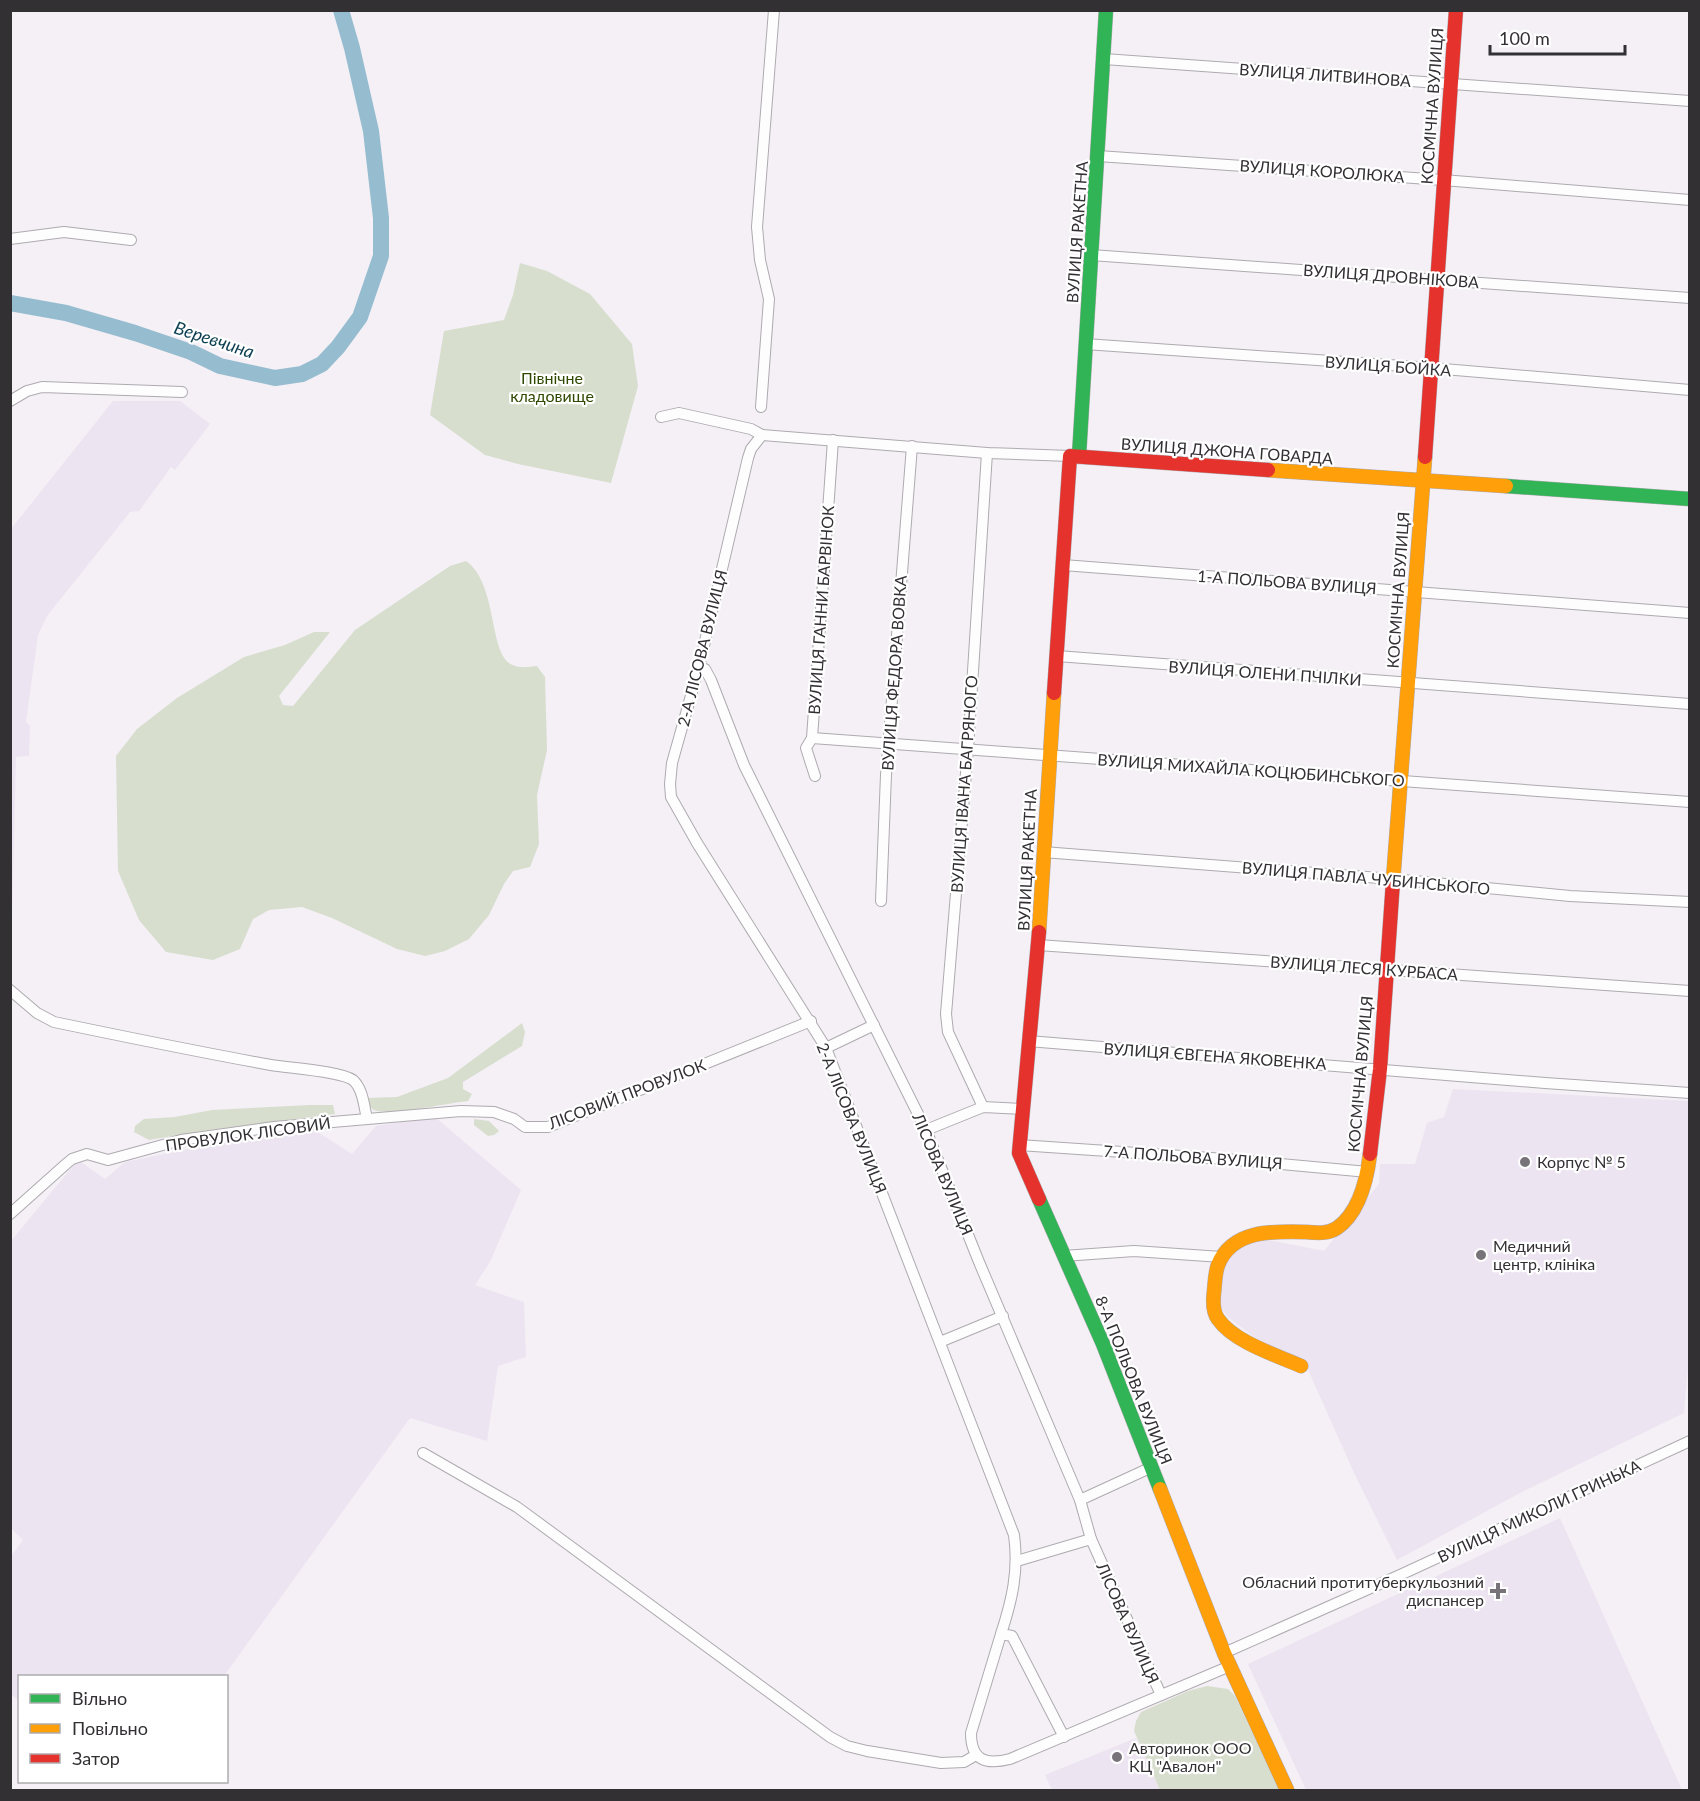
<svg xmlns="http://www.w3.org/2000/svg" width="1700" height="1801" font-family="Lato,sans-serif">
<style>
.built{fill:#ede4f1}
.green{fill:#d7dece}
.lines{fill:none;stroke-linecap:round;stroke-linejoin:round}
.river{stroke:#96bccf;stroke-width:16}
.street-casing{stroke:#aeaaaf;stroke-width:12}
.fast-casing{stroke:#aeaaaf;stroke-width:15}
.slow-casing{stroke:#aeaaaf;stroke-width:15}
.jam-casing{stroke:#aeaaaf;stroke-width:15}
.street{stroke:#fdfdfe;stroke-width:10}
.fast{stroke:#30b455;stroke-width:14}
.slow{stroke:#ff9f0a;stroke-width:14}
.jam{stroke:#e5322d;stroke-width:14}
.poi-dot{fill:#777378;stroke:#fff;stroke-width:2}
.labels{text-anchor:middle;stroke-width:4.5;stroke-linejoin:round;paint-order:stroke}
.street-label{font-size:16px;fill:#333034;stroke:#fff}
.park-label{font-size:16px;fill:#304900;stroke:#fff}
.poi-label{font-size:16px;fill:#333034;stroke:#fff;text-anchor:start}
.water-label{font-size:18px;font-style:italic;fill:#0c3f50;stroke:#fff}
</style>
<rect width="100%" height="100%" fill="#f4f0f6"/>
<!-- built -->
<g class="built">
<polygon points="113,401 180,401 210,424 175,470 171,467 139,511 130,512 47,616 38,635 26,722 30,726 29,756 16,757 12,920 11,928 11,529"/>
<polygon points="1453,1089 1689,1101 1690,1345 1684,1413 1518,1494 1397,1560 1355,1475 1305,1363 1260,1342 1228,1317 1217,1303 1223,1262 1246,1243 1269,1240 1324,1251 1379,1184 1380,1164 1415,1164 1427,1123 1444,1117"/>
<polygon points="435,1117 521,1190 490,1262 475,1285 524,1302 526,1357 498,1366 487,1441 410,1418 224,1676 20,1676 19,1701 11,1694 10,1558 23,1540 11,1528 11,1241 78,1160 105,1179 125,1162 274,1131 313,1129 352,1154 376,1126"/>
<polygon points="1560,1518 1682,1790 1306,1790 1248,1664"/>
<polygon points="1136,1738 1160,1790 1052,1790 1045,1775"/>
</g>
<!-- green -->
<g class="green">
<polygon points="520,263 547,271 590,294 632,344 638,386 611,483 518,464 485,455 430,415 444,331 504,320 513,295"/>
<path d="M466 561C497 583 489 648 509 663 517 669 528 667 537 666L545 677 547 750 537 795 539 844 530 867 513 871 504 884 489 915 469 939 445 951 425 956 397 949 332 918 302 907 269 910 253 919 240 949 213 960 166 952 139 920 118 871 116 756 137 729 177 698 244 657 285 645 314 632H330L279 696 283 705 293 706 355 630 450 566Z"/>
<path d="M522 1023 525 1032 522 1046 463 1082V1089L472 1094 468 1101C449 1103 388 1116 374 1110 370 1108 368 1102 367 1098L397 1097 448 1078Z"/>
<polygon points="310,1105 333,1105 335,1114 202,1131 149,1140 134,1132 135,1126 144,1119 175,1117 212,1110"/>
<polygon points="474,1119 489,1121 499,1131 494,1135 488,1136 474,1125"/>
<polygon points="1207,1686 1228,1689 1235,1696 1279,1790 1160,1790 1134,1731 1136,1721 1141,1712 1188,1691"/>
</g>
<g class="lines">
<!-- river -->
<polyline class="river" points="10,303 66,313 135,333 191,352 220,366 275,378 302,374 322,364 338,347 360,317 381,256 381,218 371,131 352,48 341,10"/>
<!-- street casing -->
<g class="street-casing">
<g id="street">
<polyline points="1104,59 1690,101"/>
<polyline points="1098,156 1443,180 1690,200"/>
<polyline points="10,239 64,232 131,240"/>
<polyline points="1091,255 1690,298"/>
<polyline points="1085,344 1432,368 1690,390"/>
<polyline points="10,401 27,391 42,387 182,392"/>
<polyline points="761,407 769,299 760,260 757,227 774,10"/>
<polyline points="661,417 679,413 751,429 762,435 987,453 1070,456"/>
<path d="M762 435 751 449 748 458 699 667 672 763 670 784 671 797 697 843 826 1048 1014 1535C1019 1571 1012 1600 1001 1634L1012 1636 1064 1737"/>
<polyline points="1063,565 1690,613"/>
<polyline points="1057,656 1690,704"/>
<polyline points="699,667 705,669 711,680 744,765 926,1130 979,1262 1080,1500 1091,1539 1161,1695"/>
<polyline points="812,738 1690,802"/>
<polyline points="815,776 806,748 812,738 833,440"/>
<polyline points="1043,852 1393,879 1570,896 1690,902"/>
<polyline points="881,901 886,775 912,446"/>
<polyline points="1038,945 1690,991"/>
<path d="M10 990 37 1013 54 1022C126 1037 199 1052 271 1065 289 1068 340 1071 353 1080 363 1089 364 1106 367 1119"/>
<polyline points="1028,1041 1545,1083 1690,1093"/>
<polyline points="826,1048 874,1025"/>
<polyline points="983,1107 948,1032 946,1014 968,749 987,453"/>
<polyline points="926,1130 983,1107 1022,1109"/>
<polyline points="1019,1145 1226,1159 1368,1172"/>
<polyline points="10,1214 66,1164 72,1159 87,1154 108,1160 181,1140 274,1127 461,1111 494,1112 514,1119 525,1127 548,1127 811,1021"/>
<polyline points="1063,1256 1134,1251 1222,1257"/>
<polyline points="940,1342 1003,1316"/>
<polyline points="423,1453 517,1507 830,1737 847,1746 867,1751 941,1763 964,1762 976,1755"/>
<polyline points="1080,1500 1152,1467"/>
<polyline points="1017,1561 1091,1539"/>
<path d="M1001 1634 971 1733C971 1761 986 1765 1010 1759L1230 1666"/>
<polyline points="1224,1653 1400,1575 1690,1441"/>
</g>
</g>
<!-- fast casing -->
<g class="fast-casing">
<g id="fast">
<polyline points="1079,456 1106,10"/>
<polyline points="1506,486 1690,499"/>
<polyline points="1039,1199 1103,1344 1160,1489"/>
</g>
</g>
<!-- slow casing -->
<g class="slow-casing">
<g id="slow">
<polyline points="1268,470 1506,486"/>
<polyline points="1393,881 1425,457"/>
<polyline points="1039,932 1054,693"/>
<path d="M1301 1366C1276 1355 1234 1342 1218 1319 1213 1312 1213 1300 1214 1292 1215 1283 1215 1273 1218 1265 1232 1229 1275 1231 1306 1232 1317 1233 1328 1234 1337 1228 1360 1212 1367 1179 1370 1154"/>
<polyline points="1160,1489 1224,1653 1287,1790"/>
</g>
</g>
<!-- jam casing -->
<g class="jam-casing">
<g id="jam">
<polyline points="1425,457 1456,10"/>
<polyline points="1054,693 1070,456 1268,470"/>
<polyline points="1039,932 1019,1153 1039,1199"/>
<polyline points="1370,1154 1380,1069 1393,881"/>
</g>
</g>
<!-- street -->
<use href="#street" class="street"/>
<!-- fast -->
<use href="#fast" class="fast"/>
<!-- slow -->
<use href="#slow" class="slow"/>
<!-- jam -->
<use href="#jam" class="jam"/>
</g>
<!-- markers -->
<g class="poi-dot">
<circle cx="1525" cy="1162" r="6"/>
<circle cx="1481" cy="1255" r="6"/>
<path d="M1495 1582h6v6h6v6h-6v6h-6v-6h-6v-6h6z"/>
<circle cx="1117" cy="1757" r="6"/>
</g>
<g class="labels">
<!-- street labels -->
<g class="street-label">
<text transform="translate(1325 75) rotate(4)" y="6">ВУЛИЦЯ ЛИТВИНОВА</text>
<text transform="translate(1432 106) rotate(-86)" y="6">КОСМІЧНА ВУЛИЦЯ</text>
<text transform="translate(1322 171) rotate(4)" y="6">ВУЛИЦЯ КОРОЛЮКА</text>
<text transform="translate(1077 232) rotate(-86)" y="6">ВУЛИЦЯ РАКЕТНА</text>
<text transform="translate(1391 276) rotate(4)" y="6">ВУЛИЦЯ ДРОВНІКОВА</text>
<text transform="translate(1388 366) rotate(4)" y="6">ВУЛИЦЯ БОЙКА</text>
<text transform="translate(1227 451) rotate(4)" y="6">ВУЛИЦЯ ДЖОНА ГОВАРДА</text>
<text transform="translate(1287 582) rotate(4)" y="6">1-А ПОЛЬОВА ВУЛИЦЯ</text>
<text transform="translate(1398 590) rotate(-86)" y="6">КОСМІЧНА ВУЛИЦЯ</text>
<text transform="translate(821 610) rotate(-86)" y="6">ВУЛИЦЯ ГАННИ БАРВІНОК</text>
<text transform="translate(702 648) rotate(-76)" y="6">2-А ЛІСОВА ВУЛИЦЯ</text>
<text transform="translate(894 673) rotate(-86)" y="6">ВУЛИЦЯ ФЕДОРА ВОВКА</text>
<text transform="translate(1265 673) rotate(4)" y="6">ВУЛИЦЯ ОЛЕНИ ПЧІЛКИ</text>
<text transform="translate(1251 770) rotate(4)" y="6">ВУЛИЦЯ МИХАЙЛА КОЦЮБИНСЬКОГО</text>
<text transform="translate(964 784) rotate(-86)" y="6">ВУЛИЦЯ ІВАНА БАГРЯНОГО</text>
<text transform="translate(1027 860) rotate(-87)" y="6">ВУЛИЦЯ РАКЕТНА</text>
<text transform="translate(1366 878) rotate(5)" y="6">ВУЛИЦЯ ПАВЛА ЧУБИНСЬКОГО</text>
<text transform="translate(1364 968) rotate(4)" y="6">ВУЛИЦЯ ЛЕСЯ КУРБАСА</text>
<text transform="translate(1215 1056) rotate(4)" y="6">ВУЛИЦЯ ЄВГЕНА ЯКОВЕНКА</text>
<text transform="translate(1360 1074) rotate(-85)" y="6">КОСМІЧНА ВУЛИЦЯ</text>
<text transform="translate(627 1094) rotate(-21)" y="6">ЛІСОВИЙ ПРОВУЛОК</text>
<text transform="translate(852 1118) rotate(68)" y="6">2-А ЛІСОВА ВУЛИЦЯ</text>
<text transform="translate(248 1134) rotate(-8)" y="6">ПРОВУЛОК ЛІСОВИЙ</text>
<text transform="translate(1193 1157) rotate(4)" y="6">7-А ПОЛЬОВА ВУЛИЦЯ</text>
<text transform="translate(943 1174) rotate(67)" y="6">ЛІСОВА ВУЛИЦЯ</text>
<text transform="translate(1134 1380) rotate(68)" y="6">8-А ПОЛЬОВА ВУЛИЦЯ</text>
<text transform="translate(1539 1511) rotate(-25)" y="6">ВУЛИЦЯ МИКОЛИ ГРИНЬКА</text>
<text transform="translate(1128 1623) rotate(66)" y="6">ЛІСОВА ВУЛИЦЯ</text>
</g>
<!-- park labels -->
<g class="park-label">
<text x="552" y="384">Північне<tspan x="552" dy="18">кладовище</tspan></text>
</g>
<!-- poi labels -->
<g class="poi-label">
<text x="1537" y="1168">Корпус № 5</text>
<text x="1493" y="1252">Медичний<tspan x="1493" dy="18">центр, клініка</tspan></text>
<text x="1484" y="1588" text-anchor="end">Обласний протитуберкульозний<tspan x="1484" dy="18">диспансер</tspan></text>
<text x="1129" y="1754">Авторинок ООО<tspan x="1129" dy="18">КЦ "Авалон"</tspan></text>
</g>
<!-- water labels -->
<g class="water-label">
<text transform="translate(214 340) rotate(18)" y="6">Веревчина</text>
</g>
</g>
<!-- border -->
<rect width="1700" height="1801" fill="none" stroke="#333034" stroke-width="24"/>
<!-- legend -->
<rect x="18" y="1675" width="210" height="108" fill="#ffffff" stroke="#adacae" stroke-width="1.5"/>
<rect x="30" y="1694" width="30" height="9" fill="#30b455" stroke="#adacae" stroke-width="1.5"/>
<text x="72" y="1705" font-size="18" fill="#333034">Вільно</text>
<rect x="30" y="1724" width="30" height="9" fill="#ff9f0a" stroke="#adacae" stroke-width="1.5"/>
<text x="72" y="1735" font-size="18" fill="#333034">Повільно</text>
<rect x="30" y="1754" width="30" height="9" fill="#e5322d" stroke="#adacae" stroke-width="1.5"/>
<text x="72" y="1765" font-size="18" fill="#333034">Затор</text>
<!-- scale -->
<path d="M1490 45v9h135v-9" fill="none" stroke="#333034" stroke-width="3"/>
<text x="1499" y="45" font-size="18" fill="#333034" stroke="#ffffff" stroke-width="4.5" paint-order="stroke">100 m</text>
</svg>
